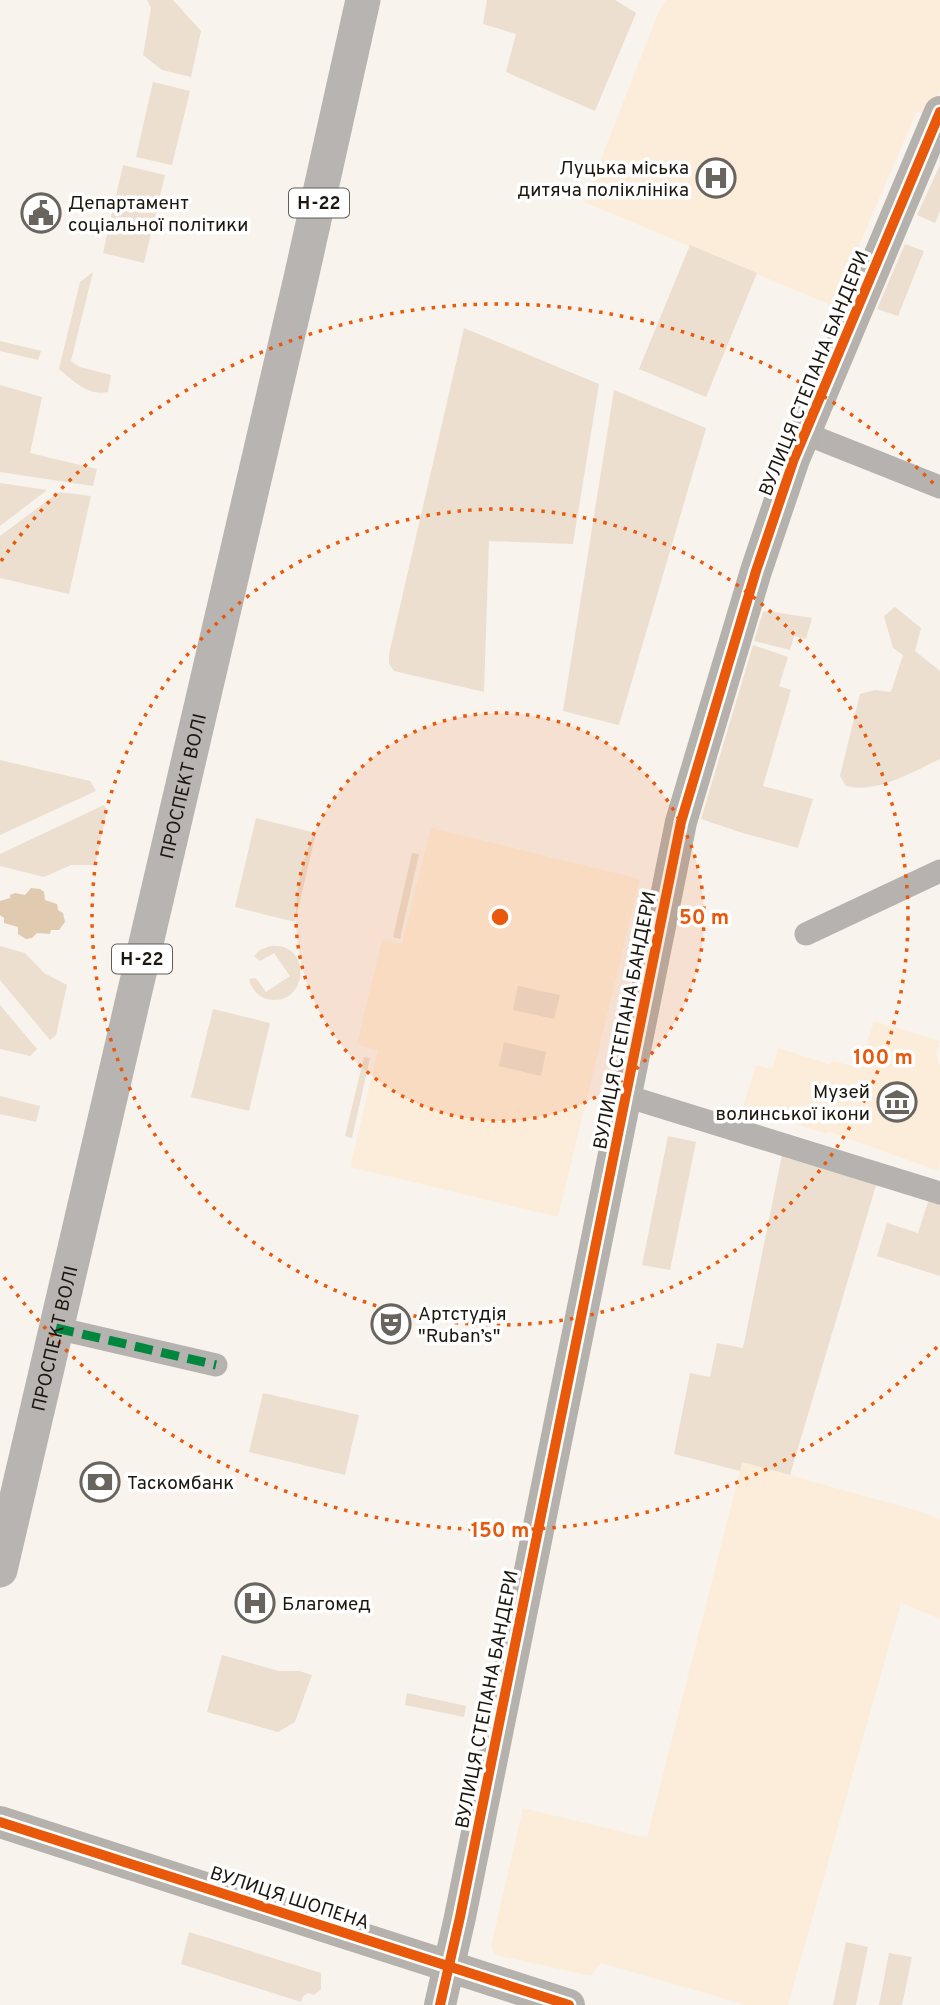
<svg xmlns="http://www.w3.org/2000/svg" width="940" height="2005" font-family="Overpass,sans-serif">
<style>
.built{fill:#fceddb}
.green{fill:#ecdfd0}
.water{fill:#e1cbb0}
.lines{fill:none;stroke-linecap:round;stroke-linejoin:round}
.street{stroke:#b6b2af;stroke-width:23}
.secondary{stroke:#b5b2ad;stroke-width:32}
.primary{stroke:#b8b4b1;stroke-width:35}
.quiet{stroke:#00873e;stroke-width:9;stroke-dasharray:18 9;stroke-linecap:butt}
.cycleway-casing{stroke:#fff;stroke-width:15}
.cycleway{stroke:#e8590c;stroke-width:10}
.ring{fill:none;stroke:#e8590c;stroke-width:3.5;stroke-dasharray:3.5 7}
.labels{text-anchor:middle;stroke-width:7;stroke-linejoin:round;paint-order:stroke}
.shield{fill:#fff;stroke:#605d57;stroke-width:2}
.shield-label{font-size:18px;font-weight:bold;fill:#1c170f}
.poi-label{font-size:19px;fill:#1c170f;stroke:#fff;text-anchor:start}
.street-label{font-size:19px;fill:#1c170f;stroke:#fff}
.centre{fill:#e8590c;stroke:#fff;stroke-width:3.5}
.ring-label{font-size:21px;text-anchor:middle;font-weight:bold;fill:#e8590c;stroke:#fff;stroke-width:7;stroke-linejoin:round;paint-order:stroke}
</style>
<rect width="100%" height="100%" fill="#f9f3ed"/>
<!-- built -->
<g class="built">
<polygon points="666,0 940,0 940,91 929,117 917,111 833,306 584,202 659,11"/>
<polygon points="431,828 640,879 558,1217 350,1167 378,1050 357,1044 382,940 402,944"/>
<polygon points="874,1021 940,1041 936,1053 940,1067 940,1164 938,1171 836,1134 828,1131 827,1134 743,1107 756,1065 772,1069 778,1048 828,1064 834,1061 859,1068"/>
<polygon points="742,1462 926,1513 940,1520 940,1619 901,1603 788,2005 746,2005 601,1963 591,1976 495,1955 491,1946 523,1808 647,1838"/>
</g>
<!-- green -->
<g class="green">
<polygon points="147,0 173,0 201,31 191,77 162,70 143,55 151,8"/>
<polygon points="487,0 615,0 636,13 595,111 506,72 516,34 483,24"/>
<polygon points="153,82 190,91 172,165 136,157"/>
<polygon points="123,165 165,175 144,263 103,253"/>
<polygon points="940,165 940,211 935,223 917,215"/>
<polygon points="905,244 924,251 898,316 877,309"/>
<polygon points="690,245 757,273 706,397 639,369"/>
<path d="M93 272 71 361 80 367 111 375 108 392C87 396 74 381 59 369L80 282Z"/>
<polygon points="464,328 599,384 573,544 489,541 484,692 394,671 389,664 389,654"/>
<polygon points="0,341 41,351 38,360 0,351"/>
<polygon points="0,385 42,397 30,453 97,469 93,486 0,472"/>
<polygon points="614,390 706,428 619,725 563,711"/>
<polygon points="0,483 47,490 0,526"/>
<polygon points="59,492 91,496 69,594 0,578 0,536"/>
<path d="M895 607 921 628 915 651 940 671V759C912 772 877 794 846 786L840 776 860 694 875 690 891 692 903 655 893 648 884 616Z"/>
<polygon points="767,611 812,618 806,639 794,636 790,650 754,641 763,612"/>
<polygon points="753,645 788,657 779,686 791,690 763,786 813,799 798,848 746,834 701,819"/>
<polygon points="0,760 90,781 96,791 0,835"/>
<polygon points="104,805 107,810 95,865 71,865 44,877 0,866 0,854"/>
<polygon points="256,818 316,833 295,922 235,907"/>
<polygon points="412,853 419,854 400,939 393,937"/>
<polygon points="0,946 25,953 44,973 67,985 56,1035 50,1040 0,980"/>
<path d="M270 946C314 941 308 1009 267 999 258 997 251 988 249 979L256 978 266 992 290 976 274 953 260 961 254 956 260 950Z"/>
<polygon points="518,986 560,995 554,1019 513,1010"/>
<polygon points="0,1005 37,1049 30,1056 0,1049"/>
<polygon points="213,1009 270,1023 249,1111 191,1097"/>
<polygon points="504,1042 546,1052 541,1076 499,1066"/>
<polygon points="364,1057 370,1058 352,1138 345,1136"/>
<polygon points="0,1096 40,1106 36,1122 0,1114"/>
<polygon points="668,1136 696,1142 670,1270 642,1265"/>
<polygon points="782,1155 877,1182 790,1475 742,1462 740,1471 674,1454 690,1373 710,1377 717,1343 743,1348"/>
<polygon points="930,1196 940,1199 940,1276 877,1256 887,1223 918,1233"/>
<polygon points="263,1393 359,1415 345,1475 249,1452"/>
<polygon points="222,1655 279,1671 299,1671 312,1675 295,1722 278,1732 207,1712"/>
<polygon points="407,1693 466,1706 464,1717 405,1705"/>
<polygon points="189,1932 321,1973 321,1989 314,1995 308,1993 303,1996 301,2002 181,1964"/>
<polygon points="846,1942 868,1947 856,2005 833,2005"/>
<polygon points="889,1953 912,1957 902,2005 879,2005"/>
</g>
<!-- water -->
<polygon class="water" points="31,888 40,889 44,892 45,900 57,904 58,910 63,913 65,922 59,930 51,930 50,934 37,933 32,938 26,939 18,934 18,927 4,923 4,918 0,915 0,901 10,898 10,895 15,893 25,895"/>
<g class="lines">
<!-- street -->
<g class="street">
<polyline points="804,433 940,487"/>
<polyline points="806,934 940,871"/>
<polyline points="626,1096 940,1193"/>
<polyline points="56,1328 216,1365"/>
</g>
<!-- secondary -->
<g class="secondary">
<polyline points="0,1822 569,2005"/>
<polyline points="440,2005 460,1917 681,822 756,571 794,459 940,112"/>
</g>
<!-- primary -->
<path class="primary" id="s1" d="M0 1570 301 278 363 0"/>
<!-- quiet -->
<polyline class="quiet" points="56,1328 216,1365"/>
<!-- cycleway casing -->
<g class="cycleway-casing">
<g id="cycleway">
<polyline points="0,1822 569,2005"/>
<polyline points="440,2005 460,1917 681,822 756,571 794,459 940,112"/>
</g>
</g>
<!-- cycleway -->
<use href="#cycleway" class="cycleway"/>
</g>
<!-- distance rings -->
<circle cx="500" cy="917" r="204" fill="#e8590c" fill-opacity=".12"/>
<g class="ring">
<circle cx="500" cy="917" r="204"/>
<circle cx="500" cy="917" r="408"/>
<path d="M937 1347A613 613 0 0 1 1 1273M1 561A613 613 0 0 1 937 487"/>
</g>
<!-- icons -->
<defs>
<g id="hospital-ring" transform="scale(2.0125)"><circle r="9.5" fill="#fff" stroke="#69645d" stroke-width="1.5"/><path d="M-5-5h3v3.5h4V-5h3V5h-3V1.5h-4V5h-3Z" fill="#69645d"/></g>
<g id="civic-ring" transform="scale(2.0125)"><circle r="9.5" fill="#fff" stroke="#69645d" stroke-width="1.5"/><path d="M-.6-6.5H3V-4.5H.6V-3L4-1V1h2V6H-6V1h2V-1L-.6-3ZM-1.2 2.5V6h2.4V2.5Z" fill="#69645d"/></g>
<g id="museum-ring" transform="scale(2.0125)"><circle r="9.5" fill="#fff" stroke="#69645d" stroke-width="1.5"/><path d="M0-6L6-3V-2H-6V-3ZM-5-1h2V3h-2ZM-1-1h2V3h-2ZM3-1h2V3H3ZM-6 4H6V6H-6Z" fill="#69645d"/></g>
<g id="theatre-ring" transform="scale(2.0125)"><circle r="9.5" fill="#fff" stroke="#69645d" stroke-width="1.5"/><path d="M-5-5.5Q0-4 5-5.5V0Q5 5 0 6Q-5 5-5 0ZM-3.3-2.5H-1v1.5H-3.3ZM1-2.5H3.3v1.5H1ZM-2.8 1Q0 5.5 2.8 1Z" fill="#69645d"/></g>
<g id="bank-ring" transform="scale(2.0125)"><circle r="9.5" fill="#fff" stroke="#69645d" stroke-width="1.5"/><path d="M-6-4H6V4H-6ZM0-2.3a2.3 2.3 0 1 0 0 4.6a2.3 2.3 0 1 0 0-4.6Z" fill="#69645d"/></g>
</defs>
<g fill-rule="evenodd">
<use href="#hospital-ring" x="716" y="178"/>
<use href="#civic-ring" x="41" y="213"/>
<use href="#museum-ring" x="897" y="1102"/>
<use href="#theatre-ring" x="391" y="1324"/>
<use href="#bank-ring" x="100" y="1482"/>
<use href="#hospital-ring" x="255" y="1603"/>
</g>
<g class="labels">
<!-- shield labels -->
<g class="shield">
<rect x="289" y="188.5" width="60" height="29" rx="5"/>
<rect x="112" y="944.5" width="60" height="29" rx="5"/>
</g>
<g class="shield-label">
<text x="319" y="209">Н-22</text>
<text x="142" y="965">Н-22</text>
</g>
<!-- poi labels -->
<g class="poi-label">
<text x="689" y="174" text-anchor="end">Луцька міська<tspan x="689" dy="22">дитяча поліклініка</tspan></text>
<text x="68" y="209">Департамент<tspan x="68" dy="22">соціальної політики</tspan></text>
<text x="870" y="1098" text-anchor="end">Музей<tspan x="870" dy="22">волинської ікони</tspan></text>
<text x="418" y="1320">Артстудія<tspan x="418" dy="22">"Ruban’s"</tspan></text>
<text x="127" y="1489">Таскомбанк</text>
<text x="282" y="1610">Благомед</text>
</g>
<!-- street labels -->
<g class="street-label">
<text transform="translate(813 373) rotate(-68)" y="7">ВУЛИЦЯ СТЕПАНА БАНДЕРИ</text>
<text dy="7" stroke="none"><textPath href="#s1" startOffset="805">ПРОСПЕКТ ВОЛІ</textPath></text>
<text transform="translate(624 1020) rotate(-79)" y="7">ВУЛИЦЯ СТЕПАНА БАНДЕРИ</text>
<text dy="7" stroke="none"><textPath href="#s1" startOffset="238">ПРОСПЕКТ ВОЛІ</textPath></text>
<text transform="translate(486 1699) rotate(-79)" y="7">ВУЛИЦЯ СТЕПАНА БАНДЕРИ</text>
<text transform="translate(290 1897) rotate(18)" y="7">ВУЛИЦЯ ШОПЕНА</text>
</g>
</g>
<circle cx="500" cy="917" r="10" class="centre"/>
<g class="ring-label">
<text x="704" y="924">50 m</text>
<text x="883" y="1064">100 m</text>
<text x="500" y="1537">150 m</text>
</g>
</svg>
